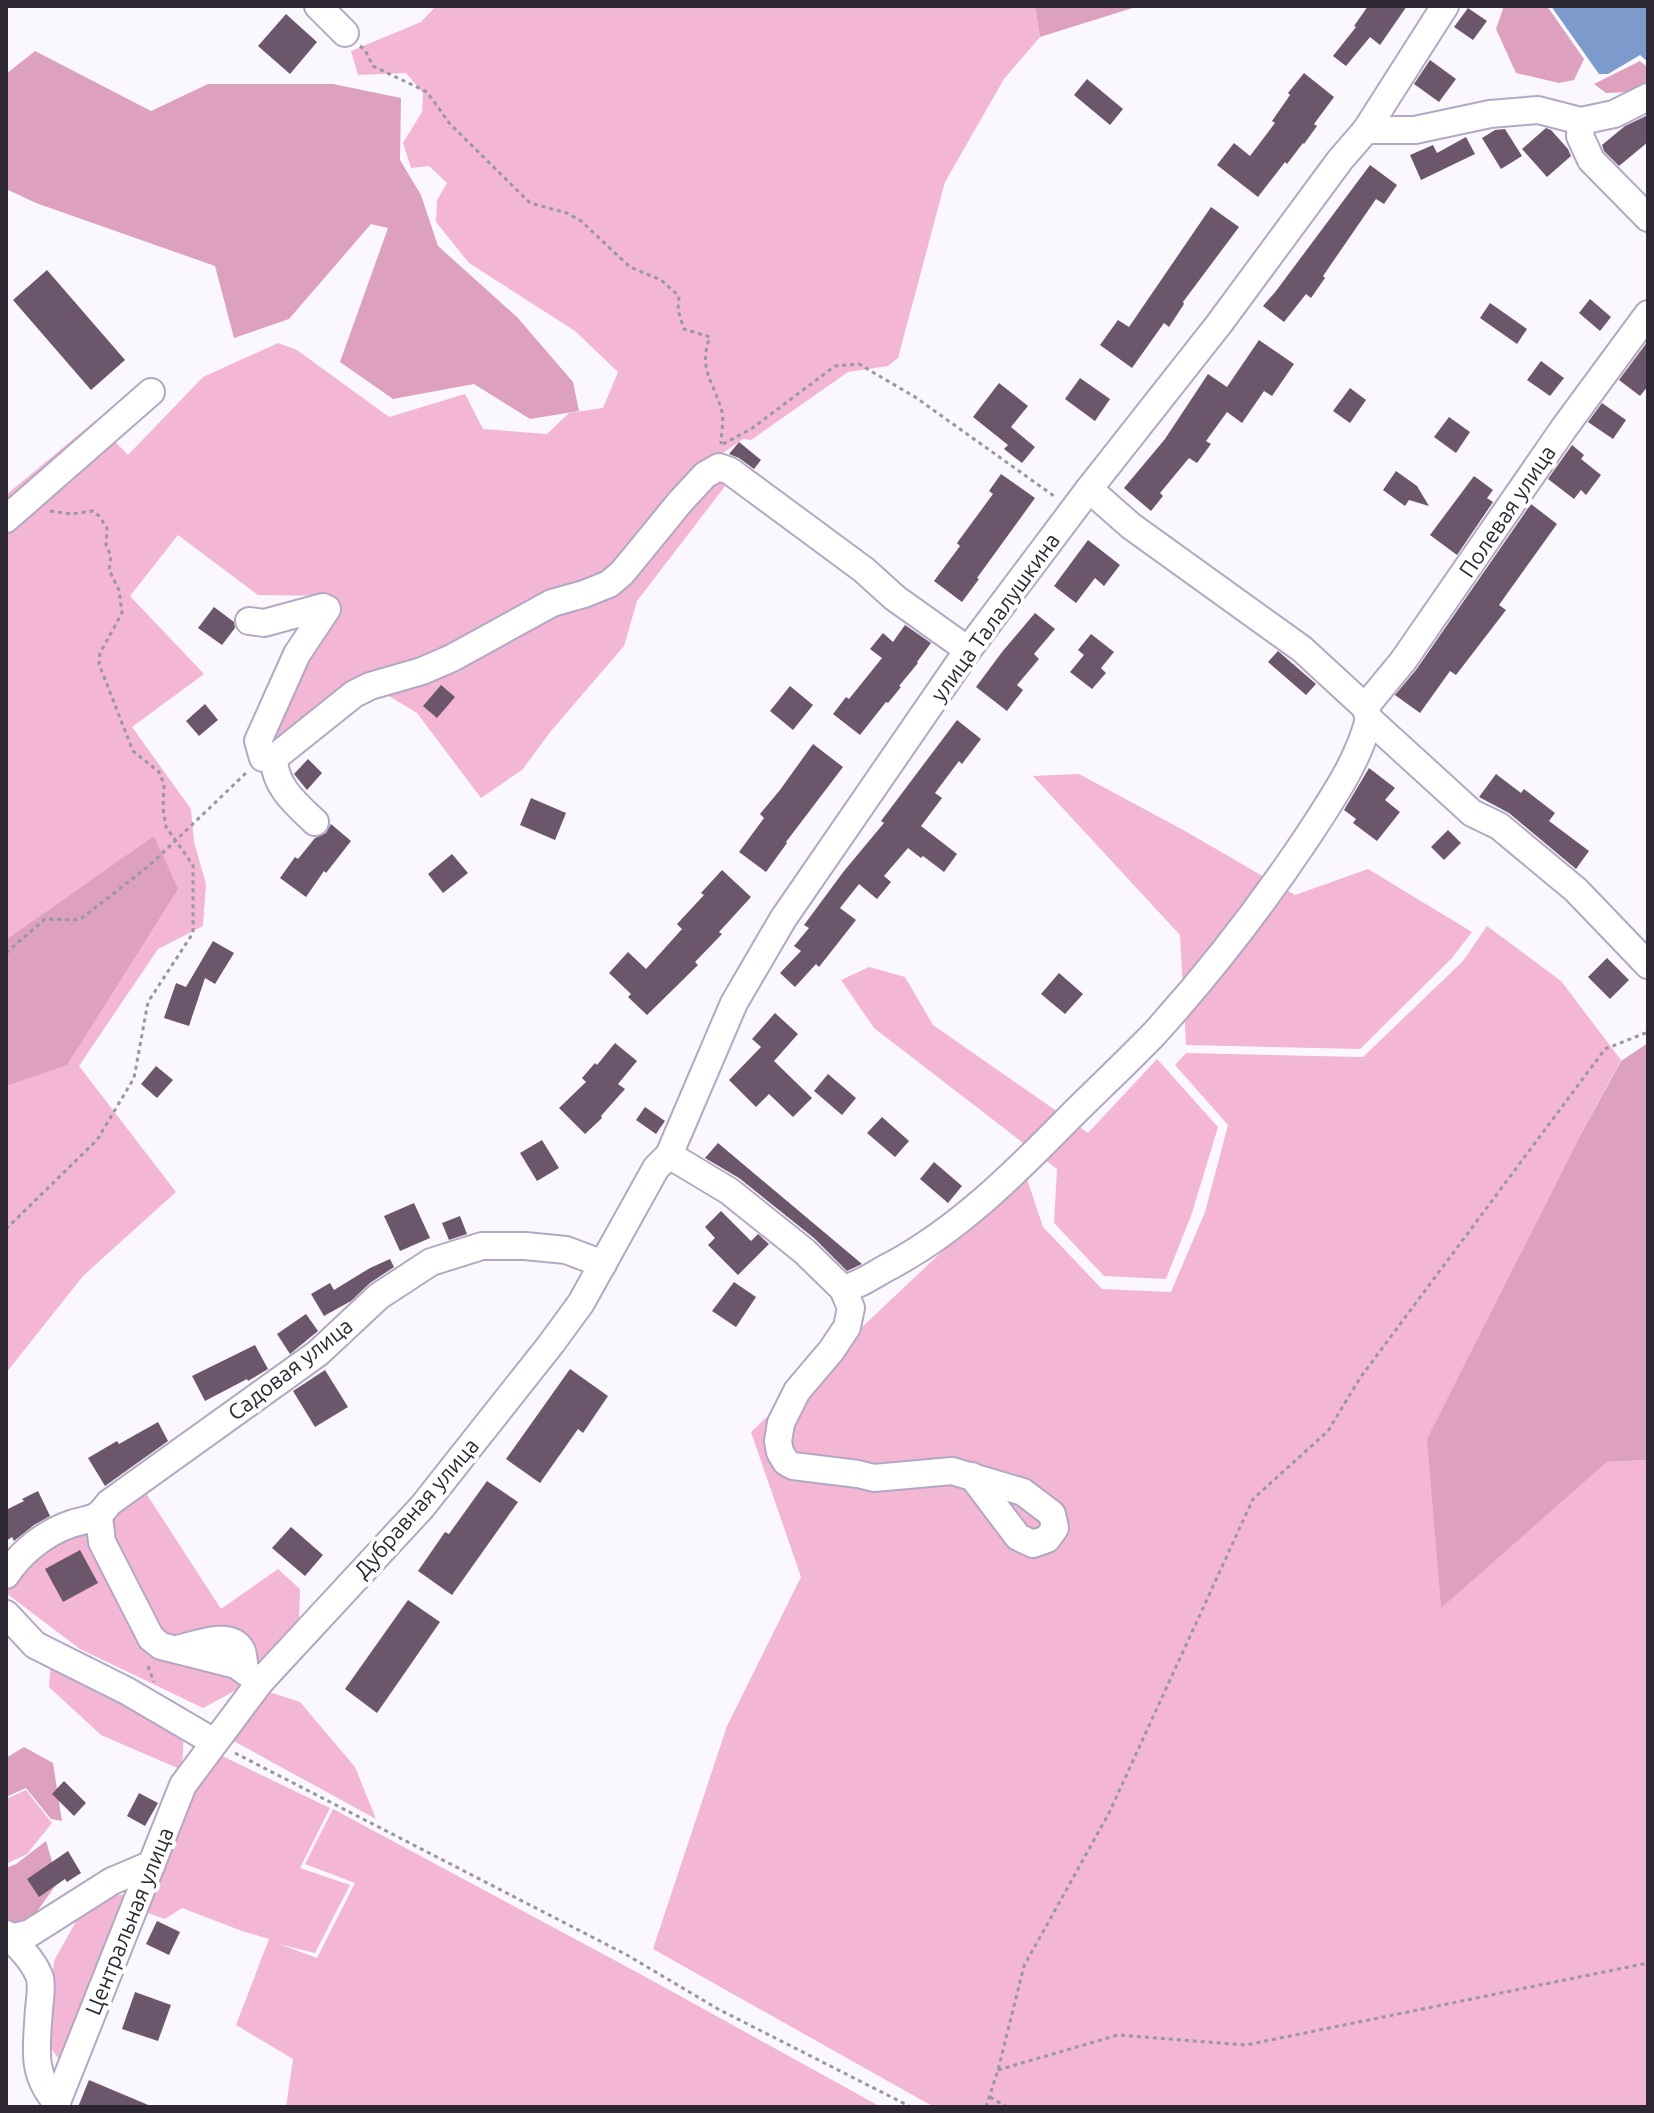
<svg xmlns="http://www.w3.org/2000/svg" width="1654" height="2113" font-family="Ubuntu,sans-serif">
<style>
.green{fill:#f3b6d5}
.forest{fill:#dda0bf}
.water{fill:#7d9acd}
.building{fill:#6b566b}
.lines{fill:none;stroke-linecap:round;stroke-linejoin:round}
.minor-casing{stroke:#b3a8c4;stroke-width:30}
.path{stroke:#9a979f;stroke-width:3;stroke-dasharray:4 4;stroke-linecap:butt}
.minor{stroke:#fff;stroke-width:26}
.labels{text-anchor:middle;stroke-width:8;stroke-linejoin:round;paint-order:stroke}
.street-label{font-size:22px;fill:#2c2732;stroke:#fff}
</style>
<rect width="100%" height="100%" fill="#faf8fe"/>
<!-- green -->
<g class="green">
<polygon points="436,6 1035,6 1040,37 1004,79 945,182 898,358 888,366 848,372 751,440 743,439 710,462 729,481 637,601 624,646 551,731 522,770 481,798 417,713 384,693 373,678 274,752 263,741 335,608 330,596 258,595 178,535 130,596 204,674 132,727 191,809 194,842 206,884 203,926 158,949 79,1066 176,1192 83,1276 6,1373 6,495 95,421 128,455 203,377 278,343 297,350 389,417 465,394 483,429 547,434 569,413 603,408 618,372 575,331 469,263 436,222 437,200 447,183 429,166 411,168 403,143 422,112 423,93 406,73 358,75 351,51 421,22"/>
<polygon points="1079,774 1185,831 1295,895 1368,869 1472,932 1452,958 1360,1049 1186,1045 1180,935 1033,776"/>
<polygon points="1487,926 1561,981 1621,1060 1581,1134 1428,1439 1441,1607 1607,1462 1648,1460 1648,2107 934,2107 653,1949 727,1726 801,1577 751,1432 1025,1173 1043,1227 1102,1289 1171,1292 1205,1212 1228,1125 1175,1065 1186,1053 1363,1057 1463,961"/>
<polygon points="869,967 905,977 933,1025 1088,1133 1157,1059 1218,1127 1192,1213 1166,1279 1104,1276 1054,1223 1057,1169 874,1028 841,980"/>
<polygon points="142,1487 221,1609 278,1569 300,1589 299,1622 240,1688 203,1708 80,1649 6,1593 6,1589 16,1570"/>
<polygon points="51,1661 184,1732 182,1770 101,1735 49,1687"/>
<polygon points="266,1691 300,1702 355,1767 376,1819 230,1739"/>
<polygon points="222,1756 330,1808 300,1868 350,1885 315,1953 279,1944 317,1958 355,1883 305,1864 333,1809 642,1975 881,2107 286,2107 293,2059 236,2025 269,1939 242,1931 182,1908 165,1919 142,1911 179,1813"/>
<polygon points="26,1790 52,1823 27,1854 6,1864 6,1799"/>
<polygon points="127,1894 64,2066 47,2043 54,1961 79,1916 101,1898"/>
</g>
<!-- forest -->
<g class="forest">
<polygon points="1035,6 1139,6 1040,37"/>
<polygon points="1504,6 1547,6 1584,59 1574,80 1559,83 1516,73 1496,29"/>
<polygon points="35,51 151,111 208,84 333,84 401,98 400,160 421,195 438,246 517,317 573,382 579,411 530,419 474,384 393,399 340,362 388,228 371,224 289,319 234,338 215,266 36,203 6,189 6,74"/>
<polygon points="1640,61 1648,68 1648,83 1629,92 1606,93 1594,84"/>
<polygon points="154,836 178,889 67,1065 6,1086 6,940"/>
<polygon points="1648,1043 1648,1460 1607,1462 1441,1608 1427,1439 1581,1134 1621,1061"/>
<polygon points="24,1747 53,1763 62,1821 51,1819 26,1788 6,1797 6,1758"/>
<polygon points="46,1841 58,1882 28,1924 6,1926 6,1868 16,1864"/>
</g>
<!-- water -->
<polygon class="water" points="1551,6 1648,6 1648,62 1640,55 1608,74 1599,74"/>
<!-- building -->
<g class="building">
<polygon points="1368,6 1407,6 1380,45 1370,37 1346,66 1333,56 1356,27 1354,26"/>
<polygon points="1468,8 1487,21 1473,40 1454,27"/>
<polygon points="286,14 317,42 290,74 258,46"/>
<polygon points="1430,60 1456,79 1439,102 1414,84"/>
<polygon points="1304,73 1334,97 1314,124 1317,126 1304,144 1303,143 1287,164 1285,162 1258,197 1217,165 1234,143 1250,156 1275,123 1272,121 1290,95 1288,93"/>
<polygon points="1087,79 1123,109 1110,125 1074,95"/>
<polygon points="1648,115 1648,142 1619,166 1604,151 1602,145 1625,126"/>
<polygon points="1546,128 1551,130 1568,149 1571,156 1547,177 1522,149"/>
<polygon points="1505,129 1522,156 1501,169 1482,138 1495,130"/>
<polygon points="1466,137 1475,154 1421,180 1410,155 1433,145 1437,153"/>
<polygon points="1370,165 1397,185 1384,204 1376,199 1323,276 1325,278 1311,298 1306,294 1284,322 1263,306 1276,291"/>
<polygon points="1211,207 1239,227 1183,302 1184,304 1169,327 1164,323 1132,368 1100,345 1118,320 1129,327"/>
<polygon points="47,270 125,360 91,390 13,300"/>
<polygon points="1590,299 1611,317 1600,331 1579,313"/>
<polygon points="1490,303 1527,329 1517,344 1480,318"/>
<polygon points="1259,340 1294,364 1272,396 1264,391 1242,423 1227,412 1206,441 1211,444 1197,463 1189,458 1160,493 1163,496 1151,511 1124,488 1165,439 1208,374 1227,387"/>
<polygon points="1648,341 1648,386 1640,396 1619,380"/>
<polygon points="1541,361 1564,378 1550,396 1527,380"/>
<polygon points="1080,378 1110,399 1095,421 1065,399"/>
<polygon points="999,383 1028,406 1011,427 1035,447 1022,463 1004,449 1008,445 973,417"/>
<polygon points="1350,388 1366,400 1350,423 1333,411"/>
<polygon points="1602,403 1626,420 1613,439 1588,422"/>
<polygon points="1449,417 1470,432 1456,453 1434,437"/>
<polygon points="739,442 761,460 754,469 739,458 729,454"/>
<polygon points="1572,445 1584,455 1581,459 1601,475 1586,495 1581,490 1574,499 1548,479"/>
<polygon points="1396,471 1417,486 1429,506 1409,500 1405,506 1383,490"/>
<polygon points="1001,474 1035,498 977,578 979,579 962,602 934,581 960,546 957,543 993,494 989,491"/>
<polygon points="1474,476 1493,490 1487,498 1493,502 1457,555 1430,535"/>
<polygon points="1531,504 1557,524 1499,605 1506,610 1456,675 1450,671 1420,713 1395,695 1416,670"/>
<polygon points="1088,540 1120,565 1104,586 1095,578 1076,603 1054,586"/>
<polygon points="214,607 234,622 235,628 222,645 198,628"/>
<polygon points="1035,613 1055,629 1034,654 1039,659 1017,685 1023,690 1007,711 976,687 1002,652"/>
<polygon points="905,625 931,643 917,662 918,663 899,686 901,687 888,703 886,702 860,735 833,714 846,697 849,699 882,658 870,649 883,633 893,642"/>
<polygon points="1091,634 1114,652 1101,668 1106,673 1092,689 1070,672 1084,655 1078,650"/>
<polygon points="1278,651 1316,684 1306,695 1268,662"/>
<polygon points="441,685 455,697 437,718 423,706"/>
<polygon points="790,686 813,705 793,730 770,711"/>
<polygon points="205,704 218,720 199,736 186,721"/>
<polygon points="957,720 981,739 962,764 959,761 935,793 942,798 921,826 957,854 944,872 923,856 921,858 908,848 884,876 891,882 877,899 859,884 840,908 856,920 819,967 816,964 795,987 780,973 801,951 794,946 809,928 804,925 844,871 884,823 881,821"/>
<polygon points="813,744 843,767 786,842 787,843 766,872 739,852 764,818 760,814 780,790"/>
<polygon points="308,759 322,773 307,790 294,774"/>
<polygon points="1369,768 1395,788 1385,800 1400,812 1377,841 1353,823 1356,819 1344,810"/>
<polygon points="1496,774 1521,793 1524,789 1555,813 1549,821 1589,851 1576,869 1509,813 1479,797"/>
<polygon points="531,798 566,813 555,840 520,825"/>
<polygon points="331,824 351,841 326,873 324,871 306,897 280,878 295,857 298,859 315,838 326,833"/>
<polygon points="1448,830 1461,843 1444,860 1431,847"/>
<polygon points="452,854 468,873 443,893 428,874"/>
<polygon points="722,870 751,897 719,932 722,934 695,962 698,965 647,1015 628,997 631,994 609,973 628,952 646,969 682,929 677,924 704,895 701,893"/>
<polygon points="213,941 234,953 215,984 205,978 189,1026 164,1018 176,983 186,987"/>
<polygon points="1607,958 1629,980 1610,999 1588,977"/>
<polygon points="1059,973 1083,994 1065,1014 1041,994"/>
<polygon points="775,1013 798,1034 774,1061 812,1098 793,1117 769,1094 756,1107 729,1080 761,1047 752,1039"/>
<polygon points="615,1043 637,1061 618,1084 625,1089 601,1116 602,1118 585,1134 559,1108 586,1082 582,1078 595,1063 597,1065"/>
<polygon points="156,1066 173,1080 157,1098 141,1084"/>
<polygon points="828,1074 856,1098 842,1115 814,1091"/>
<polygon points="645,1107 665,1121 656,1134 636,1120"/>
<polygon points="882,1117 909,1141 895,1157 867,1133"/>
<polygon points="542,1140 559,1168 537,1181 520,1153"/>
<polygon points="718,1143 862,1264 847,1271 814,1238 739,1178 705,1158"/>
<polygon points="934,1162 962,1186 948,1203 920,1179"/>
<polygon points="414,1203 430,1238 400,1251 384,1216"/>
<polygon points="721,1211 751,1241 758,1234 769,1244 738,1275 708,1245 715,1238 705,1227"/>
<polygon points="460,1216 467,1234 449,1240 442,1223"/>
<polygon points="390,1259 394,1267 370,1283 351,1301 324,1316 311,1294 330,1283 334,1290 370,1268"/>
<polygon points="734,1282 756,1297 736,1327 712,1311"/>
<polygon points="306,1314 318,1331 290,1354 277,1334"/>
<polygon points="255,1345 268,1369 248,1381 247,1379 205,1401 192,1376"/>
<polygon points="570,1369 608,1396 583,1433 578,1429 540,1483 506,1459"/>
<polygon points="325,1370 348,1407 315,1427 293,1391"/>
<polygon points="158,1422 168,1441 105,1486 88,1458 117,1441 119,1444"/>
<polygon points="487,1481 518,1502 452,1595 418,1571 445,1532 449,1534"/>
<polygon points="38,1491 50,1516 34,1525 14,1541 12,1537 6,1541 6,1510 24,1501 22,1499"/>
<polygon points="291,1527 323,1555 305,1576 272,1548"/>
<polygon points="80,1550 98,1583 63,1602 45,1569"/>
<polygon points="408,1600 440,1622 377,1713 345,1689"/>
<polygon points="64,1781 86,1803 74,1816 52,1794"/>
<polygon points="139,1793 158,1803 145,1826 127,1816"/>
<polygon points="68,1851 81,1873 67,1882 65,1879 39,1897 27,1879"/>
<polygon points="157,1921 180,1932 169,1955 146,1944"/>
<polygon points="135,1992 171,2005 158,2041 122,2029"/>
<polygon points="89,2080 153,2107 78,2107"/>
</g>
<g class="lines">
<!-- minor casing -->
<g class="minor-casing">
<g id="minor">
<polyline points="318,6 345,33"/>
<polyline points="1581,121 1580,136 1591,160 1648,218"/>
<polyline points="1366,130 1415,130 1490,114 1538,110 1581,121 1614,114 1648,97"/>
<polyline points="1089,489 1131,526 1302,649 1365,707 1369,719 1472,813 1499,826 1576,890 1648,965"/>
<polyline points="6,519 151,392"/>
<polyline points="249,621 264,623 323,607 327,609 297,654 258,741 263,758 274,758 354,694 370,686 422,671 452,658 552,603 584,594 609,584 622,573 680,502 705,475 719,467 730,471 864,570 895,598 968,650"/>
<polyline points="1365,707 1403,661 1564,428 1648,314"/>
<path d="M274 758C274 786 296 804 315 822"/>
<polyline points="669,1155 729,1191 804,1251 843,1289 851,1308 847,1327 831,1351 797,1391 781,1423 778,1441 780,1452 786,1462 793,1466 858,1474 874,1478 952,1471 1023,1492 1052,1514 1055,1528 1047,1539 1033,1544 1018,1537 972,1476"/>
<path d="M843 1289C865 1283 872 1275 892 1265 959 1229 1015 1173 1069 1118 1097 1090 1127 1062 1155 1033 1210 972 1262 905 1308 836 1332 799 1358 762 1369 719"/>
<polyline points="99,1517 102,1542 151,1638 161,1646 236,1665 260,1682"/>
<path d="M6 1575C21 1552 45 1533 71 1524 92 1517 95 1522 109 1503L318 1353 379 1296 431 1262 482 1246H525L566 1250 603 1264"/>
<polyline points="6,1614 35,1645 127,1691 214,1742"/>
<path d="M181 1648C198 1644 232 1630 242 1651 244 1657 244 1665 245 1671"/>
<path d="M6 1934C18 1945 35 1963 40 1978 42 1988 40 2000 39 2009 37 2046 30 2073 57 2103"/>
<polyline points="10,1938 30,1933 112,1881 152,1864"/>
<polyline points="55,2107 183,1785 260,1682 422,1507 551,1344 581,1303 656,1168 669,1155 734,1003 783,919 968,650 1089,489 1219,324 1340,160 1366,130 1445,6"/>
</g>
</g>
<!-- path -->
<g class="path">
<path d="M360 46 365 50 373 66 427 92 450 124 530 203 567 213 581 221 630 267 661 280 679 296 678 310 684 329 710 337C697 370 715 383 722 412 724 421 721 434 721 444"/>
<polyline points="723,444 751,429 835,366 859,364 915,397 1054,496"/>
<polyline points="6,953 45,919 74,920 82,918 150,865 246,773"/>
<polyline points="6,1229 97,1140 134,1078 148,1002 193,933 193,865 166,827 163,808 164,784 159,772 133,751 99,664 100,653 122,613 119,590 109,570 111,556 106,545 107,528 99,516 93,511 71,514 50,511"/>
<polyline points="148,1666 154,1682"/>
<polyline points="235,1753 627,1955 718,2009 911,2107"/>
<polyline points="998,2070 1118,2035 1246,2045 1648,1963"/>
<polyline points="990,2097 1007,2107"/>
<polyline points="986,2107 998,2070 1024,1966 1109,1813 1253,1499 1328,1431 1360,1378 1605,1049 1648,1032"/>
</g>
<!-- minor -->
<use href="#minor" class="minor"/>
</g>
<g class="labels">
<!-- street labels -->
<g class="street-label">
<text transform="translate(1507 511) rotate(-56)" y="8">Полевая улица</text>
<text transform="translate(995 617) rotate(-54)" y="8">улица Талалушкина</text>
<text transform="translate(290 1369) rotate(-38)" y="8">Садовая улица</text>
<text transform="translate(416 1508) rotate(-49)" y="8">Дубравная улица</text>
<text transform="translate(129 1921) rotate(-68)" y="8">Центральная улица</text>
</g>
</g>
<!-- border -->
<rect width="1654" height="2113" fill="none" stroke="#2c2732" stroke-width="16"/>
</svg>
